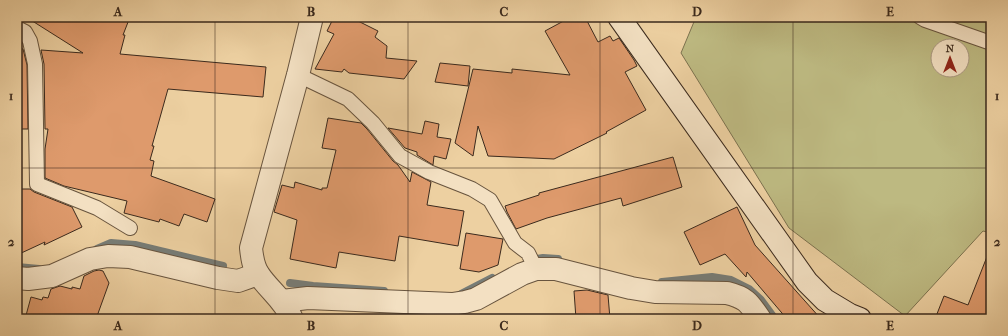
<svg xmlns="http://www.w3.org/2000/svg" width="1008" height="336" font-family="'IM FELL French Canon',serif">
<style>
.green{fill:#bdb981;stroke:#7c724f;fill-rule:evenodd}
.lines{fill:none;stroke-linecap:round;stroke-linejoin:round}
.stream{stroke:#777c76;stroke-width:8}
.building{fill:#de9a6c;stroke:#3b2a1d}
.lane-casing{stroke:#68543e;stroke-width:16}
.street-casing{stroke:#68543e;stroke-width:24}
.secondary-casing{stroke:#3b2a1d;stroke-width:24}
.lane{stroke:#f3e0c2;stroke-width:14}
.street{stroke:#f3e0c2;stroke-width:22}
.secondary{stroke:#f3e0c2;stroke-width:22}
.grid{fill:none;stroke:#3b2a1d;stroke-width:1;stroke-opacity:0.55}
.neatline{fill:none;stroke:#3b2a1d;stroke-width:1.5}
.grid-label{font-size:13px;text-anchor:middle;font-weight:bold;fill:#3b2a1d}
</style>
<rect width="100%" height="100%" fill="#edd0a1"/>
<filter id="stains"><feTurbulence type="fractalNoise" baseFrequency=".005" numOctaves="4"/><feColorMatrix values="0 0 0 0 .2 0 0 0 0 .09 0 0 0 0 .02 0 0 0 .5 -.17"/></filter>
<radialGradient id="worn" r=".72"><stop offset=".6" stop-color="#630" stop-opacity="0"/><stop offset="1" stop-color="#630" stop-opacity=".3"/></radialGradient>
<!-- green -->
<path class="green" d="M696 17H991V233L983 231 905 316 789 228 681 53ZM938 46H962V70H938Z"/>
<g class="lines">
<!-- stream -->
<g class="stream">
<polyline points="97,249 111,243 135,245 223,266"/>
<polyline points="531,260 543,258 558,259"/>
<polyline points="17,267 39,269"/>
<polyline points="662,282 712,277 731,280 749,289 761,300 775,319"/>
<polyline points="290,283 313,286 384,291"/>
<polyline points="461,294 492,278"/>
</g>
</g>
<!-- building -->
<g class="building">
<polygon points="26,17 130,17 123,35 125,35 120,54 266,67 263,97 168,89 152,146 154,146 150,160 154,161 151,176 215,199 207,222 184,214 179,226 160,219 159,222 124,213 127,201 64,186 45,178 45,149 48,129 45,129 44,64 41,50 83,53"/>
<polygon points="334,17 350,17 378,31 375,37 387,46 386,58 417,61 404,79 349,73 344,69 342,72 315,69 334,34 327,31"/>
<polygon points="571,17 585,17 598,42 610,36 613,41 619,38 634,60 637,66 625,72 646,110 606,132 607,133 554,159 488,156 478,126 473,156 455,143 473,69 512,73 512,69 570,75 545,31"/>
<polygon points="17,48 23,49 27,65 28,129 17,129"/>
<polygon points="440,63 470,66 468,86 435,82"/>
<polygon points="328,118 361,123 367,129 393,161 398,165 410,182 412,172 431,182 427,205 464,211 458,246 399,236 395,261 339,252 336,268 290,259 297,220 274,212 282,185 294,188 295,182 322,190 322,188 327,188 336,150 322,148"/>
<polygon points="425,121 439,124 437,137 451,139 446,159 434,156 433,165 417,155 417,152 405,148 388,128 422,134"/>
<polygon points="673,157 682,187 623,206 621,198 547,218 516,229 507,212 505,206 539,195 539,193"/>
<polygon points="17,189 30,189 34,192 72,207 82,227 44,245 45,242 17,255"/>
<polygon points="737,207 755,245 821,319 787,319 747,272 746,277 725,254 700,265 684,232"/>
<polygon points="466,233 503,239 498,265 479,272 460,269"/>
<polygon points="990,249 991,249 991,319 935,319 944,296 968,305"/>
<polygon points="99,270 103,271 109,283 96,319 25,319 31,297 42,300 43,297 48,298 51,289 60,286 72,289 72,287 80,289 84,276 94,271"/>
<polygon points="587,290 608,295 610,319 576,319 574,291"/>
</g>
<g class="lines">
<!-- lane casing -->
<g class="lane-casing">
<g id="lane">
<polyline points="920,17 925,20 991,43"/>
<polyline points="17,28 25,32 30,41 35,64 37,184 97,208 130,228"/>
<polyline points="298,75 348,99 373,123 400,156 429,172 472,189 490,200 515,243 528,253 536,269"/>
</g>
</g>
<!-- street casing -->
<g class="street-casing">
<g id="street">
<polyline points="17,278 28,279 52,276 90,259 108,256 130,257 218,278 238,281 258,274"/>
<path d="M282 301 308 298 452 304 465 302 476 299 522 274 536 269H556L631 288 655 292 727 293C747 298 749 303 760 319"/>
<path d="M292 319C285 301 269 290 259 275 253 267 252 257 251 248L298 75 312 17"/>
</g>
</g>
<!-- secondary casing -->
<g class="secondary-casing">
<polyline id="secondary" points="619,17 807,282 825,300 850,315 860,319"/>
</g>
<!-- lane -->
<use href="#lane" class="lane"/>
<!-- street -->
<use href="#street" class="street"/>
<!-- secondary -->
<use href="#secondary" class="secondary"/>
</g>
<!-- grid -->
<path class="grid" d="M215 17V319M408 17V319M600 17V319M793 17V319M17 168H991"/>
<!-- margin -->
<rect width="1008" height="336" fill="none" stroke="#edd0a1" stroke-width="44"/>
<!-- north arrow -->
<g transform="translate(950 58)"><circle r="19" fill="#f3e0c2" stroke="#a99780"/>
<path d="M0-3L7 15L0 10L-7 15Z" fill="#8f2418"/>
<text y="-6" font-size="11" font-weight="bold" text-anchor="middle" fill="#3b2a1d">N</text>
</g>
<rect x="22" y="22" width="964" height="292" class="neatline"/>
<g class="grid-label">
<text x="118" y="16">A</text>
<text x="311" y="16">B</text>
<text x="504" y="16">C</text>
<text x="697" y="16">D</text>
<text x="890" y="16">E</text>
<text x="11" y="100">1</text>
<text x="997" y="100">1</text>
<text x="11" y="246">2</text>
<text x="997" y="246">2</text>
<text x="118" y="330">A</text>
<text x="311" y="330">B</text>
<text x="504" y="330">C</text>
<text x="697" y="330">D</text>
<text x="890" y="330">E</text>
</g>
<rect width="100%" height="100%" filter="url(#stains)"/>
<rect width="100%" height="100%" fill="url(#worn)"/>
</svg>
